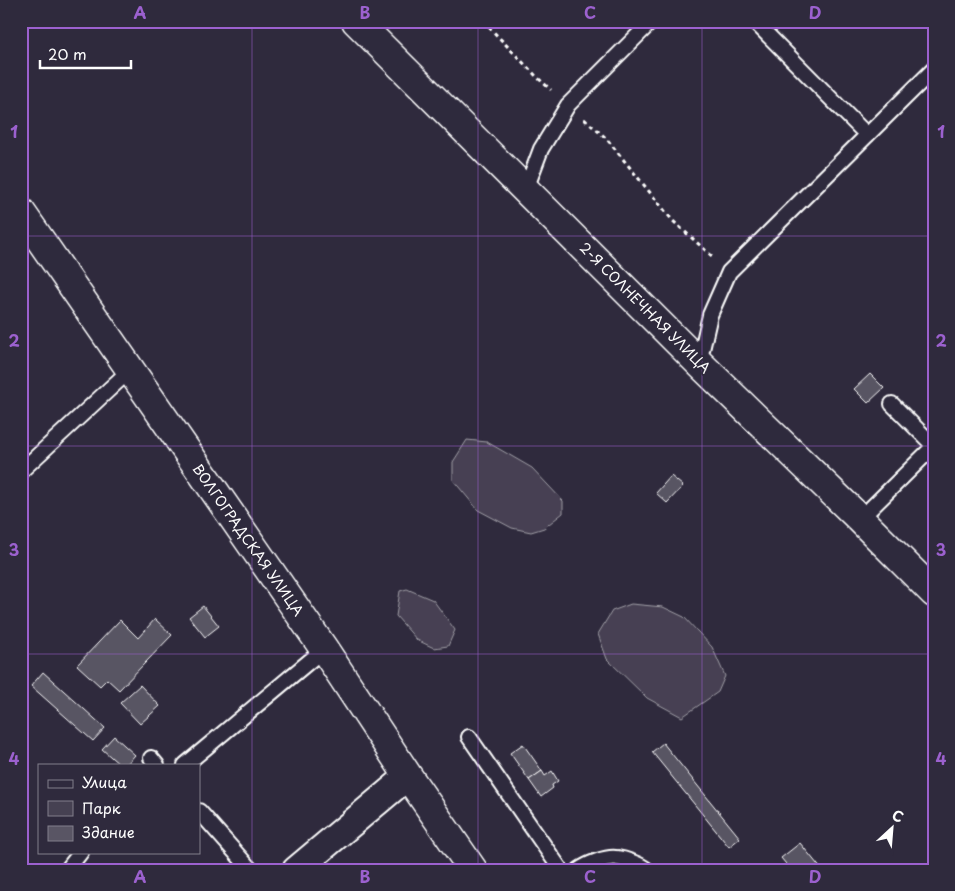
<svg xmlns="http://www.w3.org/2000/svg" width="955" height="891" font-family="'Playpen Sans',sans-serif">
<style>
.green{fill:#464152;stroke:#a2a0a8}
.building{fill:#595564;stroke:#fff}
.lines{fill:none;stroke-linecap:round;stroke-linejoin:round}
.lane-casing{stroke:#fff;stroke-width:18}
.street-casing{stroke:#fff;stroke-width:30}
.secondary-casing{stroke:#fff;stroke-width:31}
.primary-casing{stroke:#fff;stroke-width:31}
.path{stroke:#fff;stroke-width:3;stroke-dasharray:4 4;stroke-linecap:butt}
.lane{stroke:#2f2a3d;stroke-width:14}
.street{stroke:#2f2a3d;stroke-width:26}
.secondary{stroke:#2f2a3d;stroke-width:28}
.primary{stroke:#2f2a3d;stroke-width:28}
.grid{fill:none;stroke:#9c61cf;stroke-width:1;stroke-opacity:0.55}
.labels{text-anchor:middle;stroke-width:4;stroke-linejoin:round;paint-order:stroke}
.street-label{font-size:14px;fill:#fff;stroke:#2f2a3d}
.neatline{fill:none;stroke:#9c61cf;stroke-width:2}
.grid-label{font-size:16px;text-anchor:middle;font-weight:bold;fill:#9c61cf}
</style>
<rect width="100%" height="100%" fill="#2f2a3d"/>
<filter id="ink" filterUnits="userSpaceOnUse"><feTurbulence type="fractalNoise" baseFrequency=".02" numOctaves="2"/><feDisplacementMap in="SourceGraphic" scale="10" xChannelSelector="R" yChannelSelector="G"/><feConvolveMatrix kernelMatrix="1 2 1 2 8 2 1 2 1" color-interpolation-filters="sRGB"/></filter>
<g filter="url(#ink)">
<!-- green -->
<g class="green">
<polygon points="467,440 487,442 532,468 563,501 563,513 544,528 531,532 512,528 478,510 453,480 453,462"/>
<polygon points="407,589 433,600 455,630 448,646 434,648 417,640 396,616 400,591"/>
<polygon points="631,604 663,607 684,617 712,647 725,676 718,692 682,717 647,698 607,659 598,634 612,611"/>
</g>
<!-- building -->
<g class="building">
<polygon points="870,374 884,388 868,403 854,389"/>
<polygon points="671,476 683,486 667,503 656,493"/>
<polygon points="203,606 219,626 205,637 189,617"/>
<polygon points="155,619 172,635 119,690 107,679 100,686 77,665 120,620 138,638"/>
<polygon points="43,672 105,728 93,741 31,686"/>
<polygon points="140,685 160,706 140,724 120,703"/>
<polygon points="114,736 135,755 126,765 120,765 102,749"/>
<polygon points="663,743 740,838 729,847 652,752"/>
<polygon points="523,744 542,771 529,780 510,753"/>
<polygon points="542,771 545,776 552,771 558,781 552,785 553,788 541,797 529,780"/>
<polygon points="800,843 822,870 791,870 781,858"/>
</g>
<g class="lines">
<!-- lane casing -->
<g class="lane-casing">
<g id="lane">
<polyline points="754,21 867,135"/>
<polyline points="526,189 541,149 568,105 652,21"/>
<polyline points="699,363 710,315 729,272 934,69"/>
<polyline points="892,404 934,446"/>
<polyline points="21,471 130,370"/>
<polyline points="860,519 934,446"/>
<polyline points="469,737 561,870"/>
<polyline points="151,758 157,765"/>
<polyline points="185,765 324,649"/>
<polyline points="199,811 251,870"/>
<polyline points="67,870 81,852"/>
<path d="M579 870C587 864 607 856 617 858 625 859 640 864 647 870"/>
</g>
</g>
<!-- street casing -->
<g class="street-casing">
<polyline id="street" points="296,870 408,776"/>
</g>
<!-- secondary casing -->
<g class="secondary-casing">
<polyline id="secondary" points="356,21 699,363 860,519 934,593"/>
</g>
<!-- primary casing -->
<g class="primary-casing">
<polyline id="primary" points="21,212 324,649 408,776 473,870"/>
</g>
<!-- path -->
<g class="path">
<polyline points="483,21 538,78 551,90"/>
<polyline points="584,119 606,138 673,221 713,257"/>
</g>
<!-- lane -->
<use href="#lane" class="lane"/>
<!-- street -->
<use href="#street" class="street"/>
<!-- secondary -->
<use href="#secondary" class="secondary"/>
<!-- primary -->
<use href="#primary" class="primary"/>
</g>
</g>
<!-- grid -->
<path class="grid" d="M252 21V870M478 21V870M702 21V870M21 236H934M21 446H934M21 654H934"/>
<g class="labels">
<!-- street labels -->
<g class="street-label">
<text transform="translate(645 308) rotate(45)" y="5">2-Я СОЛНЕЧНАЯ УЛИЦА</text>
<text transform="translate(248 540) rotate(55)" y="5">ВОЛГОГРАДСКАЯ УЛИЦА</text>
</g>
</g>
<!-- margin -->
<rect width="955" height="891" fill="none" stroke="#2f2a3d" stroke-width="55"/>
<!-- legend -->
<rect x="38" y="764" width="162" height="90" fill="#2f2a3d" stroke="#827f8b"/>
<rect x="48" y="780" width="25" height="8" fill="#2f2a3d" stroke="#827f8b"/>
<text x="82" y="788" font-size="15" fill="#ffffff">Улица</text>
<rect x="48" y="801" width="25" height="15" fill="#464152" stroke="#827f8b"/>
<text x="82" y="814" font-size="15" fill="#ffffff">Парк</text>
<rect x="48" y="826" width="25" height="15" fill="#595564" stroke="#827f8b"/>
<text x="82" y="838" font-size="15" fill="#ffffff">Здание</text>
<!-- north arrow -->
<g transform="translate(892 828) rotate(26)" stroke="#2f2a3d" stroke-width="4" paint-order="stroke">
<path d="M0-4L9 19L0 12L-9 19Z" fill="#ffffff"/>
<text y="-8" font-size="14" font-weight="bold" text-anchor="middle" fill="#ffffff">С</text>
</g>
<!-- scale -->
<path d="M40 60v8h91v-8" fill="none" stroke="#ffffff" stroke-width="2.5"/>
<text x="48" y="60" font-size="15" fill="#ffffff" stroke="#2f2a3d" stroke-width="4" paint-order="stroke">20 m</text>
<rect x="28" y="28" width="900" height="836" class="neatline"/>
<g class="grid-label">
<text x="140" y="19">A</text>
<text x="365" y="19">B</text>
<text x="590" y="19">C</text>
<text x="815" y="19">D</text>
<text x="14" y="138">1</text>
<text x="941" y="138">1</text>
<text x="14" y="347">2</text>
<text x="941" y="347">2</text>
<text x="14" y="556">3</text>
<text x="941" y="556">3</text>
<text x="14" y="765">4</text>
<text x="941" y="765">4</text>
<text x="140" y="883">A</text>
<text x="365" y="883">B</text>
<text x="590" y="883">C</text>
<text x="815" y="883">D</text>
</g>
</svg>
